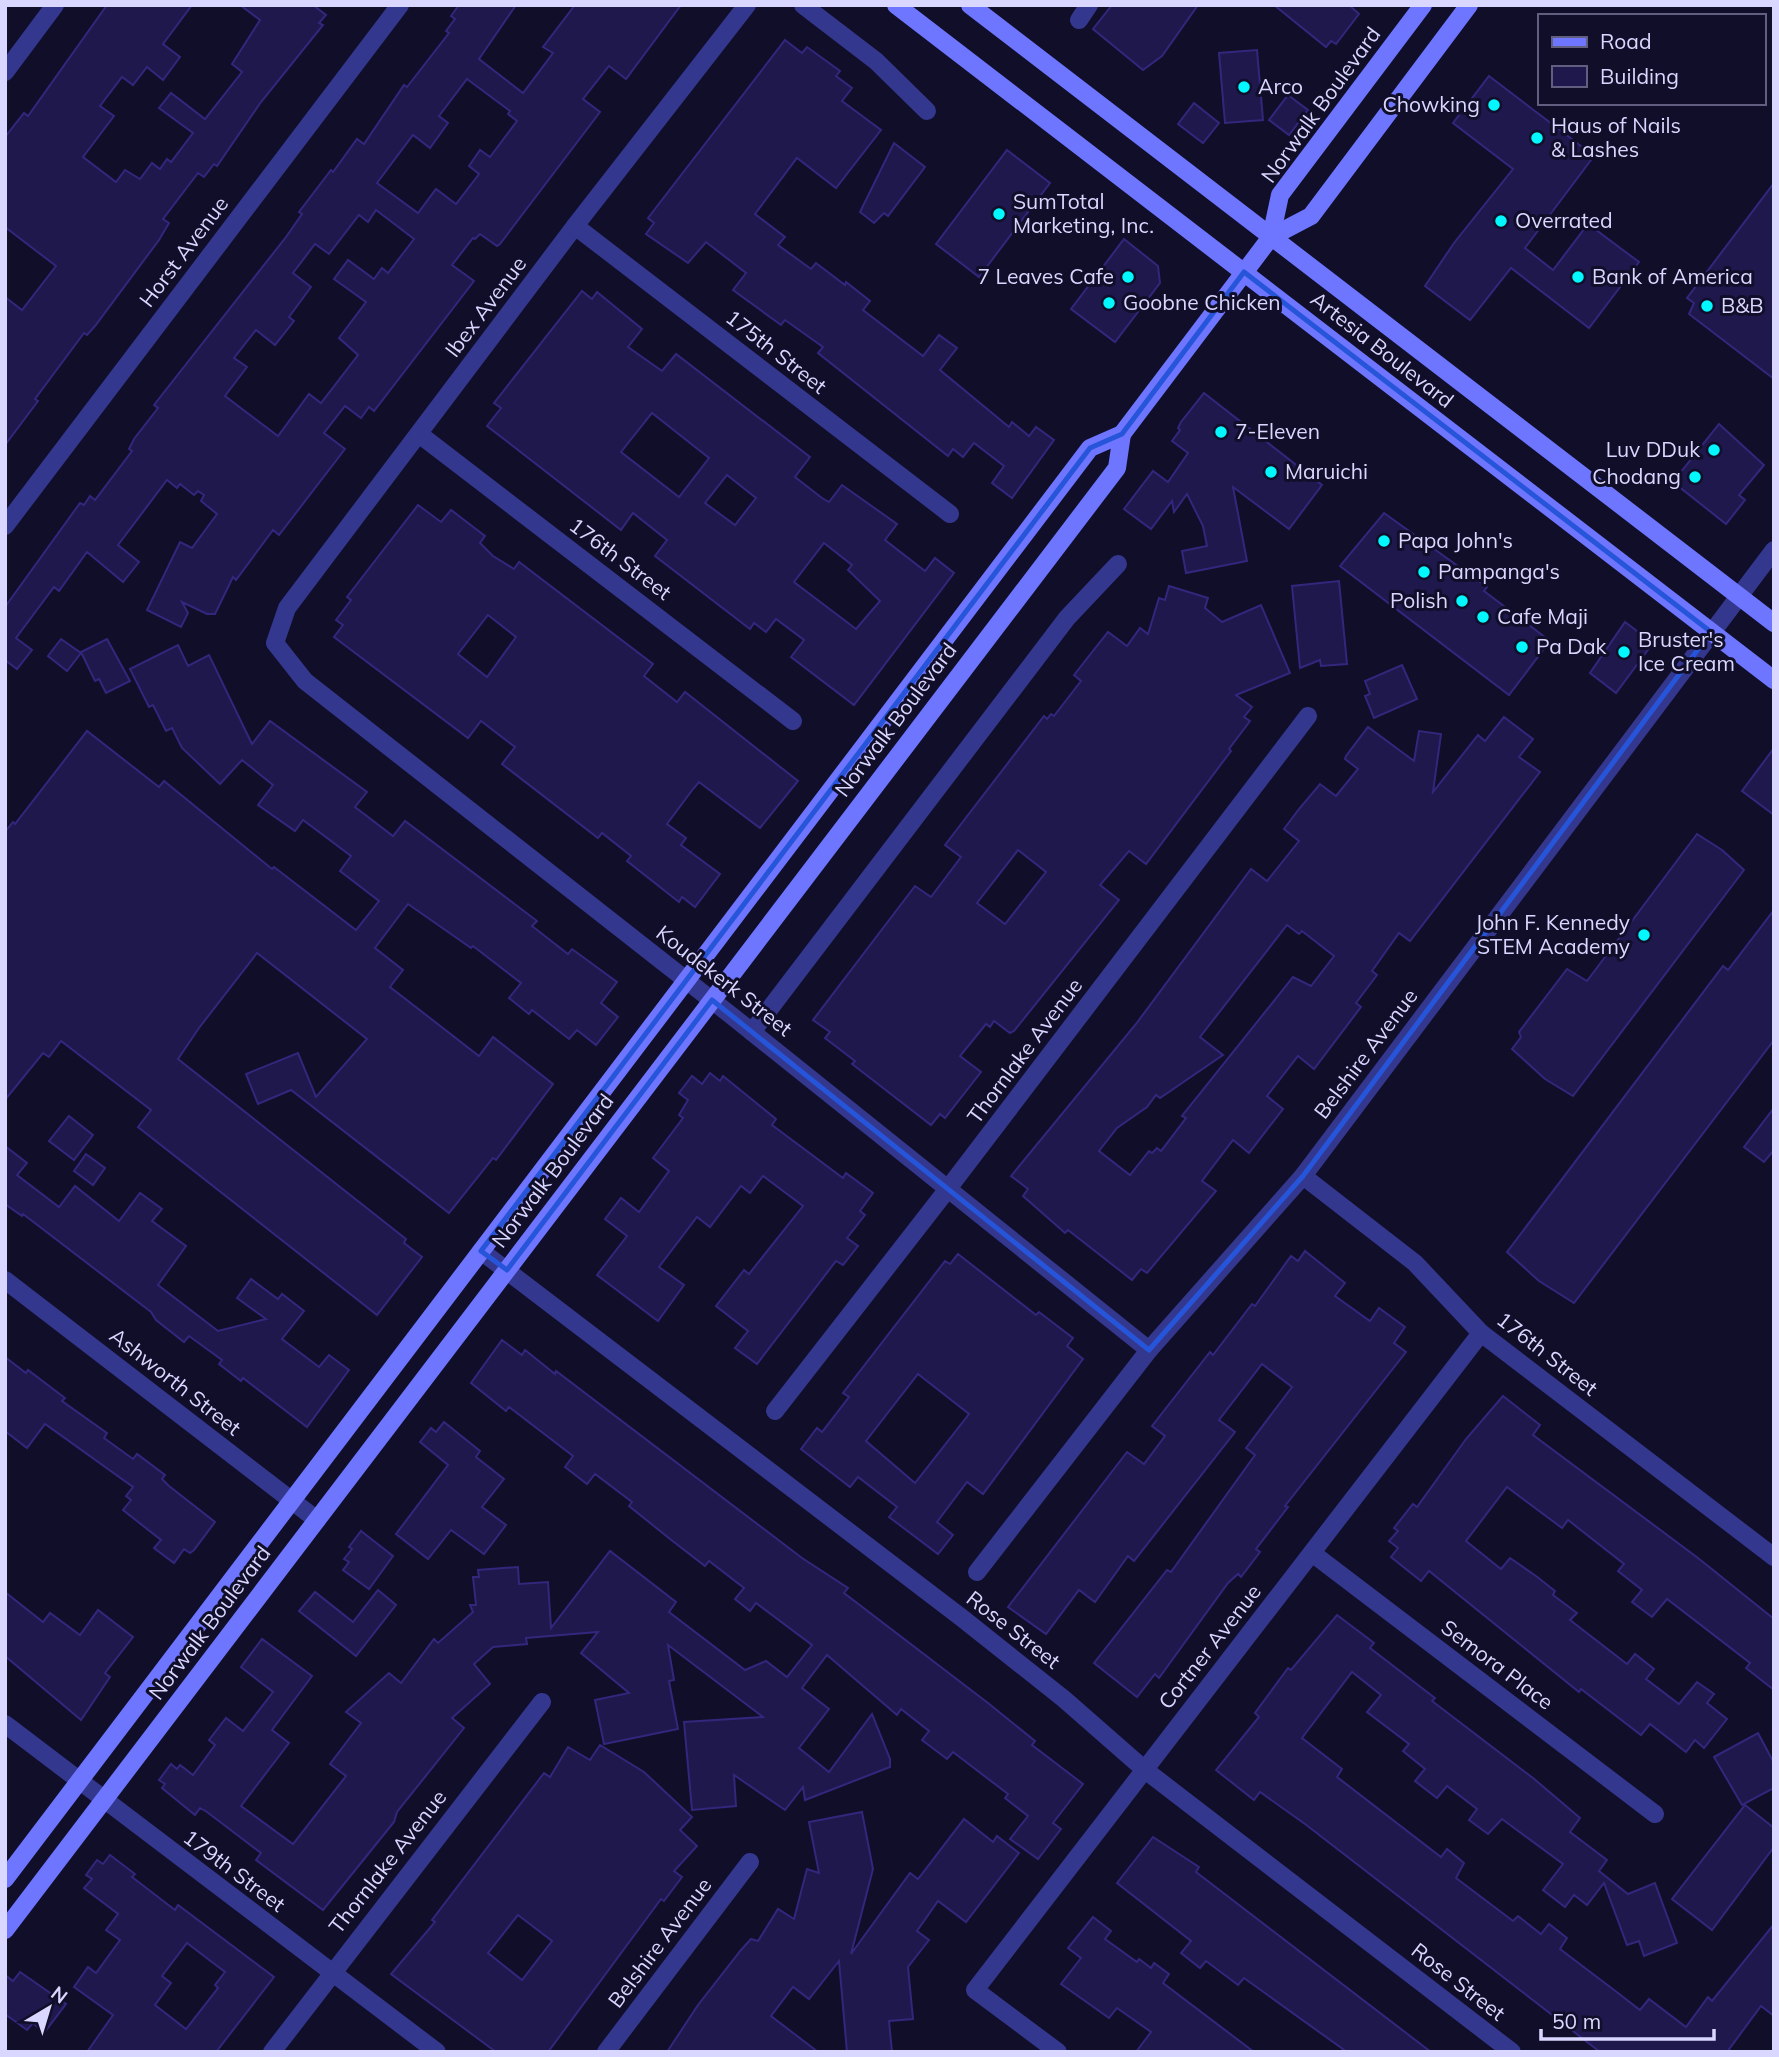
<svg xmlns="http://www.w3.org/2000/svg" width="1779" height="2057" font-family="Mulish,sans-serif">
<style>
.building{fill:#1f184d;stroke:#32277c;stroke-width:2;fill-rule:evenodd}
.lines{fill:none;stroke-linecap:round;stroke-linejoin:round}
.street{stroke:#34378e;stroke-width:18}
.secondary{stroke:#6e75ff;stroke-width:18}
.marked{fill:none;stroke:#2655da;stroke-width:5;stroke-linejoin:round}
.poi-dot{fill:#03f7ff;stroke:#110e2a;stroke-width:2.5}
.labels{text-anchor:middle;stroke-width:6;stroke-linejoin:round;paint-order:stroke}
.poi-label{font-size:21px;fill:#d9d7ff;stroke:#110e2a;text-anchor:start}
.street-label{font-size:21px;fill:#d9d7ff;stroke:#110e2a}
</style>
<rect width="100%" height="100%" fill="#110e2a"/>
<!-- building -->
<g class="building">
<polygon points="107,5 192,5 163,44 180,57 163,80 147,67 133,85 122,77 100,106 114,116 83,157 116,182 125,170 140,179 152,163 160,169 167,159 171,162 193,133 159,108 171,93 205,119 242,72 232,64 260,20 240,5 313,5 326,15 319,23 323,25 261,102 217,166 214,164 204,177 198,173 163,219 169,223 159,240 95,326 87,335 84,333 35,399 38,401 5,445 5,297 22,310 56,266 5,227 5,137 24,113 28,116"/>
<path d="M459 5H516L479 59 523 93 553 53 543 47 575 5H681L626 79 609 66 583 99 600 112 500 244 497 246 480 234 475 239 473 238 452 265 474 281 374 411 369 407 361 418 345 406 324 433 345 449 279 535 273 530 236 580 233 577 215 614H207L182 602 188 613 181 627 147 610 180 542 192 548 217 514 201 501 204 495 198 491 194 495 180 484 177 488 167 480 118 545 139 562 123 582 87 552 59 591 54 587 16 638 32 650 17 669 5 660V607L80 503 84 505 90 496 95 500 132 451 129 449 134 439 158 408 154 405 286 237 302 214 299 212 331 170 333 172 357 139 364 144 404 85 407 87 449 33 446 31 455 19 451 16ZM467 79 510 111 508 114 517 121 490 157 480 150 469 166 479 174 456 204 436 189 418 213 377 183 413 135 430 148 448 123 439 116ZM376 210 414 239 388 273 382 268 374 279 348 260 334 279 366 302 339 338 358 355 321 403 309 394 278 436 225 396 247 367 234 358 256 330 275 345 294 321 289 317 311 287 293 273 315 244 329 254 359 215 368 222Z"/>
<polygon points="1112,5 1198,5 1162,56 1143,70 1093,29"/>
<polygon points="1274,5 1349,5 1359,14 1336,44 1331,41 1326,47"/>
<polygon points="785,40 802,53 807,47 840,71 836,76 852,88 842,101 881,130 836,188 797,158 755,214 785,237 778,245 811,269 816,263 845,285 846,282 870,301 863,310 923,356 939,335 957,348 940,370 1009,427 1012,422 1029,436 1036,427 1054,440 1012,498 992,483 1004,466 974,443 963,457 953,449 948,456 818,353 823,347 785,320 781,325 733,290 746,273 706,242 688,263 646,234 654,223 648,218"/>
<polygon points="1257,50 1263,120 1225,123 1219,53"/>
<polygon points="1489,76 1594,156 1525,248 1553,270 1588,224 1639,262 1589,328 1511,268 1470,320 1425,286 1454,243 1513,169 1453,123"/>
<polygon points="1288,95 1308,110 1289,135 1269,120"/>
<polygon points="1194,103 1219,123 1203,143 1178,124"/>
<polygon points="894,143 925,167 888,216 884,213 874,223 860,212"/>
<polygon points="1007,150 1050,183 979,277 936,244"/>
<polygon points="1774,183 1774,379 1689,314 1694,303 1687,298"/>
<polygon points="1124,239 1158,266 1160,283 1115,342 1071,309"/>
<path d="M582 291 592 299 597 292 642 329 628 347 662 371 676 354 810 457 795 477 822 498 829 502 842 485 897 524 885 540 925 571 935 558 954 573 854 705 791 657 804 640 776 619 766 632 754 623 750 629 655 556 667 540 633 513 621 530 487 426 501 408 494 403ZM652 413 709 458 679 497 621 452ZM727 475 756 498 735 525 705 503ZM824 543 852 565 848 570 880 601 856 629 794 582Z"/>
<polygon points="1204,393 1322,485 1289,529 1233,487 1247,561 1186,573 1182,551 1207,546 1203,526 1187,494 1174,512 1172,501 1151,529 1124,509 1153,471 1168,482 1188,453 1172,441 1180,430 1178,428 1181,422"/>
<polygon points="1719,424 1764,465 1739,495 1745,500 1726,524 1673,482"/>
<path d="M418 505 441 522 451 510 485 536 480 543 493 556 514 569 519 562 653 664 644 676 677 702 685 692 798 781 760 828 699 782 693 789 667 824 686 838 681 845 720 874 695 907 682 897 679 902 627 861 631 856 602 833 598 838 502 764 515 747 481 721 468 738 334 637 343 625 336 620 351 600 347 597ZM488 615 516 637 487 677 458 654Z"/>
<polygon points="1384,513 1487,587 1484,591 1550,641 1509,695 1340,566"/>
<polygon points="1339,581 1347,664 1321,666 1320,660 1300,668 1292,586"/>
<path d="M1169 586 1208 598 1205 608 1222 622 1261 605 1290 673 1236 695 1252 707 1244 717 1250 721 1229 749 1231 751 1146 864 1129 851 1100 885 1119 900 1014 1031 1010 1033 994 1021 990 1027 986 1024 960 1056 981 1072 945 1118 940 1114 931 1125 852 1064 855 1061 825 1038 830 1032 813 1020 915 886 931 897 961 857 945 845 1044 716 1047 719 1051 714 1054 716 1081 681 1074 675 1108 632 1127 646 1140 628 1148 634 1159 598 1165 600ZM1018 850 1046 872 1005 924 977 903Z"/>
<polygon points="1625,622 1653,643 1616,693 1590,673"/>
<polygon points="61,639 81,653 67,671 48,656"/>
<polygon points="107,639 130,681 106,693 99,679 95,681 81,652"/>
<polygon points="178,645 188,666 209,655 252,744 270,721 367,792 355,807 393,836 405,821 537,921 532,926 568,954 572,949 617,982 601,1003 618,1017 596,1045 577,1030 569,1039 532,1010 529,1014 509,998 521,983 473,946 471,948 408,904 375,948 403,970 390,987 479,1056 493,1037 553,1084 496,1160 493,1158 449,1213 291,1090 258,1104 246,1074 298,1053 316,1097 367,1039 257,953 199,1028 178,1059 406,1239 404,1243 422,1257 377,1315 138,1127 151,1110 61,1041 49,1057 43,1053 5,1100 5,832 13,822 15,824 87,731 159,787 164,781 272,869 274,867 356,930 379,901 340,871 351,856 303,820 295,831 258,805 273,785 242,760 220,784 182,748 172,728 166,731 153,705 149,707 130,669"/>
<polygon points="1402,665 1417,699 1374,718 1365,696 1370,694 1365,681"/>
<path d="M1504 717 1533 739 1519 757 1540 772 1410 941 1399 933 1372 971 1377 975 1356 1003 1361 1007 1314 1069 1298 1056 1267 1096 1283 1109 1249 1153 1233 1140 1202 1181 1216 1191 1147 1273 1141 1269 1132 1280 1068 1230 1065 1233 1023 1196 1028 1189 1011 1176 1136 1024 1251 869 1267 881 1299 841 1284 829 1299 809 1320 784 1336 796 1358 769 1345 759 1346 756 1368 727 1414 761 1419 731 1441 734 1433 792 1478 735 1485 741ZM1287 925 1299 934 1302 931 1334 956 1311 986 1293 977 1182 1116 1186 1118 1161 1151 1157 1148 1152 1153 1149 1151 1130 1175 1099 1151 1117 1128 1147 1107 1156 1095 1160 1098 1223 1055 1200 1037Z"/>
<polygon points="1774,748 1774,815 1742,791"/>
<polygon points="1697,834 1722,850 1744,870 1573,1096 1545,1079 1512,1049 1521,1037 1519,1032 1567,969 1587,981"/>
<polygon points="1774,910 1774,1040 1574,1303 1539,1281 1507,1252 1723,966 1728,970"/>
<polygon points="710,1073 720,1081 723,1076 776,1119 772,1125 843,1178 846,1173 873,1193 860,1211 865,1215 847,1238 858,1246 843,1265 836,1261 757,1364 735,1348 748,1331 716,1306 744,1270 749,1274 803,1206 763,1176 750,1193 741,1186 710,1227 697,1217 659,1267 684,1285 658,1321 597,1275 627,1236 605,1219 621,1198 639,1212 669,1171 653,1158 683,1118 679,1115 688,1100 679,1093 692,1076 702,1084"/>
<polygon points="1774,1108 1774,1150 1764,1162 1744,1147"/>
<polygon points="69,1116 93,1135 74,1160 49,1141"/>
<polygon points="5,1146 27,1163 17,1175 59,1207 75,1186 119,1221 140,1193 162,1209 152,1221 186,1246 158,1285 218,1331 266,1319 237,1298 251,1279 278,1299 282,1294 304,1311 282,1339 319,1367 329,1355 349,1370 307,1427 243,1378 241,1381 219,1364 222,1360 189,1336 184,1342 156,1320 151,1312 23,1214 22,1216 5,1204"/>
<polygon points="86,1154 105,1168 93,1185 74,1171"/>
<polygon points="1305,1251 1345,1283 1335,1296 1370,1321 1379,1308 1405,1327 1394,1343 1406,1352 1285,1506 1288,1507 1256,1549 1260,1552 1241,1577 1238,1574 1228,1583 1159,1678 1155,1674 1137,1697 1094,1663 1167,1570 1171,1572 1255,1455 1246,1448 1292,1387 1262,1364 1219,1420 1235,1432 1134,1561 1128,1556 1095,1602 1079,1590 1046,1634 1008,1607 1127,1452 1144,1464 1165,1436 1152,1426 1210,1352 1213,1355 1252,1304 1255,1306 1291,1256 1298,1261"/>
<path d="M958 1254 1036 1315 1039 1312 1073 1338 1067 1346 1083 1359 983 1494 967 1482 937 1522 953 1535 938 1554 889 1517 897 1507 858 1477 850 1487 801 1449 817 1428 822 1432 849 1397 843 1393 945 1261 950 1264ZM918 1374 969 1414 915 1483 866 1441Z"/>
<polygon points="502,1340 522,1355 525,1350 555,1374 556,1371 802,1558 848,1588 844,1593 988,1703 1035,1741 1032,1745 1083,1784 1053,1823 1061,1829 1038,1859 1010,1839 1028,1816 1005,1798 1008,1794 953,1752 947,1759 922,1740 929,1731 901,1709 897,1715 827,1655 802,1688 829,1709 799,1748 829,1772 872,1714 890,1759 890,1767 805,1800 803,1787 785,1810 734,1775 736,1806 692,1810 684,1722 763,1717 668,1645 674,1680 669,1681 678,1729 604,1744 595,1700 629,1693 581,1653 598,1632 526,1638 527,1644 493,1647 474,1664 490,1684 452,1718 464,1728 397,1812 394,1822 323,1910 256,1860 261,1853 207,1812 200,1808 195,1815 162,1788 165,1784 159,1780 171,1764 177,1769 180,1765 193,1775 215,1745 209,1740 226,1718 243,1731 273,1692 241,1667 262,1639 312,1676 272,1730 289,1743 241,1806 293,1844 346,1776 330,1764 361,1723 346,1712 389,1673 401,1683 434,1639 438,1643 473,1612 470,1605 476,1605 473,1577 479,1577 478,1570 518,1567 519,1584 548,1582 551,1628 610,1551 676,1602 669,1612 745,1670 766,1661 787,1677 812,1645 756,1603 750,1611 735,1599 744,1588 709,1561 705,1566 670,1539 629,1506 632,1502 595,1474 587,1484 565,1467 573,1456 509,1407 506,1411 471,1383"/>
<polygon points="5,1357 26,1373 28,1370 65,1398 62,1401 107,1433 104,1438 133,1459 137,1454 165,1475 162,1479 169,1486 215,1522 194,1550 190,1553 184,1549 174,1563 154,1548 161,1540 123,1510 131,1500 126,1496 133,1487 45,1424 27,1448 5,1431"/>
<polygon points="1503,1396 1540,1425 1533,1435 1698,1558 1774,1619 1774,1690 1746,1668 1750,1663 1667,1599 1652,1617 1632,1602 1642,1590 1618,1571 1624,1564 1568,1520 1562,1528 1507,1487 1466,1541 1501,1569 1510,1558 1536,1576 1555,1591 1553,1595 1577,1613 1570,1620 1627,1664 1635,1654 1654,1669 1646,1679 1679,1704 1697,1682 1714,1694 1707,1703 1727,1719 1704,1748 1695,1740 1686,1752 1650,1724 1641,1735 1581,1689 1579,1692 1429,1571 1421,1581 1391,1557 1398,1548 1389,1541 1398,1531 1394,1528 1413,1504 1417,1507 1466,1439"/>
<polygon points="444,1422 480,1451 476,1457 504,1479 482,1507 506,1525 484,1554 451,1530 428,1559 396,1534 448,1465 420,1442 431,1428 436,1432"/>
<polygon points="361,1531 393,1556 369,1589 343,1570 349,1562 344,1559 352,1549 349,1547"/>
<polygon points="378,1590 396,1605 356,1656 299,1611 315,1592 353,1622"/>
<polygon points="5,1592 43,1622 50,1613 80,1635 98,1610 133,1637 105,1673 110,1677 81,1720 5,1656"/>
<polygon points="1337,1615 1374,1643 1370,1648 1435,1698 1432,1701 1533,1778 1580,1818 1570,1832 1607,1860 1599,1871 1628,1894 1655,1883 1677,1943 1644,1956 1639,1941 1627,1945 1604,1883 1587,1905 1574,1895 1565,1907 1543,1890 1563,1864 1502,1819 1488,1834 1469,1820 1477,1809 1447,1786 1437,1798 1415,1781 1425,1769 1403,1751 1409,1744 1367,1712 1381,1695 1352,1672 1302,1738 1342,1769 1337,1777 1441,1857 1447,1849 1464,1863 1456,1878 1513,1921 1518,1916 1541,1934 1549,1924 1567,1938 1560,1949 1618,1993 1640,2010 1649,1999 1686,2027 1708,1997 1712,2001 1774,1924 1774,2016 1761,2006 1727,2052 1600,2052 1305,1824 1260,1792 1254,1800 1216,1770 1259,1717 1255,1713 1288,1668 1291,1670"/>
<polygon points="1758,1733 1774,1763 1774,1788 1742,1805 1714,1757"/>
<path d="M600 1745 644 1772 692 1817 680 1830 697 1846 674 1871 682 1877 664 1901 661 1899 548 2052H496L391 1974 435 1922 432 1920 544 1773 550 1777 568 1747 590 1760ZM518 1915 552 1941 522 1980 488 1953Z"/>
<polygon points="1745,1805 1774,1828 1774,1847 1712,1930 1672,1899"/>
<polygon points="862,1812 873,1869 851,1954 910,1873 918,1879 964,1819 993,1842 997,1836 1019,1853 966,1922 938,1901 917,1931 929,1940 908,1967 913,2019 889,2021 892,2052 847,2052 839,1961 809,1999 793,1987 771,2016 818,2052 667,2052 698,2005 741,1950 751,1939 758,1941 778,1909 794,1919 807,1869 819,1873 809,1822"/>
<polygon points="1153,1837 1199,1867 1196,1872 1431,2052 1347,2052 1244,1978 1238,1985 1206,1961 1200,1968 1181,1953 1191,1941 1117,1883"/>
<path d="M110 1855 135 1874 132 1877 175 1910 178 1905 274 1977 216 2052H87L113 2015 74 1987 88 1967 96 1973 120 1940 106 1930 118 1914 84 1888 92 1879 86 1875 97 1860 103 1864ZM187 1943 225 1972 215 1985 218 1988 186 2029 155 2005 171 1983 162 1976Z"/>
<polygon points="1093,1917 1111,1931 1105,1939 1137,1962 1139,1959 1151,1968 1154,1963 1169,1974 1163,1983 1254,2052 1136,2052 1151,2032 1117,2008 1109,2018 1061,1984 1081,1958 1068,1948"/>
<polygon points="20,1972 66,2004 44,2033 33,2023 27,2030 5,2014 5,1975 13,1981"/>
</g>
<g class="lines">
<!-- street -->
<g class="street">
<polyline points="747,5 575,226 287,608 275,643 305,681 732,1016 1149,1350"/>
<polyline points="803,5 876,61 927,111"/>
<polyline points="1079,20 1089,5"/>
<polyline points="5,72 55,5"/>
<polyline points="575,226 950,514"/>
<polyline points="419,434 793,721"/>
<polyline points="5,526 400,5"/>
<polyline points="752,1032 1067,618 1118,564"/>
<polyline points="1303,1176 1415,1263 1481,1333 1774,1557"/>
<polyline points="481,1251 962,1618 1064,1699 1145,1770 1512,2052"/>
<polyline points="5,1280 317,1520"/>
<polyline points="775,1411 947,1190 1308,716"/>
<polyline points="1312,1553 1655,1814"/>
<polyline points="977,1572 1149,1350 1303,1176 1774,550"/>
<polyline points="5,1724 437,2052"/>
<polyline points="272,2052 542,1702"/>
<polyline points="606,2052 750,1862"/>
<polyline points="1058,2052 975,1990 1481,1333"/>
</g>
<!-- secondary -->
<g class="secondary">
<polyline points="896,5 1774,680"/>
<polyline points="970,5 1774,623"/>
<polyline points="1271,237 1280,195 1423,5"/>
<polyline points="5,1879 1090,448 1122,434 1271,237 1311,216 1469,5"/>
<polyline points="5,1930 1117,468 1122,434"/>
</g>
</g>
<!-- marked area -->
<path class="marked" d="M1244 272 1711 632 1303 1176 1149 1350 712 1000 507 1270 481 1251 1090 448 1122 434Z"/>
<!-- markers -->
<g class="poi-dot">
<circle cx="1244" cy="87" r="7"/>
<circle cx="1494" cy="105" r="7"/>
<circle cx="1537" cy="138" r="7"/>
<circle cx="999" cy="214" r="7"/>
<circle cx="1501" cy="221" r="7"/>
<circle cx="1128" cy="277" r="7"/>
<circle cx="1578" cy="277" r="7"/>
<circle cx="1109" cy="303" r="7"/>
<circle cx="1707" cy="306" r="7"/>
<circle cx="1221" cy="432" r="7"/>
<circle cx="1714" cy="450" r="7"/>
<circle cx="1271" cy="472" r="7"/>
<circle cx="1695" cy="477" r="7"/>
<circle cx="1384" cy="541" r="7"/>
<circle cx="1424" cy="572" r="7"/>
<circle cx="1462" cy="601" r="7"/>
<circle cx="1483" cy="617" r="7"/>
<circle cx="1522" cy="647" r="7"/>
<circle cx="1624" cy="652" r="7"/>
<circle cx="1644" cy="935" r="7"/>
</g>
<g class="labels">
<!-- poi labels -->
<g class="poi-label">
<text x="1258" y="94">Arco</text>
<text x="1480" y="112" text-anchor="end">Chowking</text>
<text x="1551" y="133">Haus of Nails<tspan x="1551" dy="24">&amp; Lashes</tspan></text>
<text x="1013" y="209">SumTotal<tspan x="1013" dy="24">Marketing, Inc.</tspan></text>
<text x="1515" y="228">Overrated</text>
<text x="1114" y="284" text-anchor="end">7 Leaves Cafe</text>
<text x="1592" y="284">Bank of America</text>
<text x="1123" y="310">Goobne Chicken</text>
<text x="1721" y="313">B&amp;B</text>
<text x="1235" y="439">7-Eleven</text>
<text x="1700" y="457" text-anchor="end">Luv DDuk</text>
<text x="1285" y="479">Maruichi</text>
<text x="1681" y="484" text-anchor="end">Chodang</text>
<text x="1398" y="548">Papa John's</text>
<text x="1438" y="579">Pampanga's</text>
<text x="1448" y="608" text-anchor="end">Polish</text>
<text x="1497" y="624">Cafe Maji</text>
<text x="1638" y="647">Bruster's<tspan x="1638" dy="24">Ice Cream</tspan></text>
<text x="1536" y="654">Pa Dak</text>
<text x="1630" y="930" text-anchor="end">John F. Kennedy<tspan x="1630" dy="24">STEM Academy</tspan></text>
</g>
<!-- street labels -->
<g class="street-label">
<text transform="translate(1321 105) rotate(-54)" y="7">Norwalk Boulevard</text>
<text transform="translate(184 252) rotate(-53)" y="7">Horst Avenue</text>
<text transform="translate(486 307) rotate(-53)" y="7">Ibex Avenue</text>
<text transform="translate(1382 350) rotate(38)" y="7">Artesia Boulevard</text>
<text transform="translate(776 352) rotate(38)" y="7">175th Street</text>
<text transform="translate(620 559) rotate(37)" y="7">176th Street</text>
<text transform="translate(896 720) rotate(-53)" y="7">Norwalk Boulevard</text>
<text transform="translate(724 981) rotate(38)" y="7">Koudekerk Street</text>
<text transform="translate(1025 1051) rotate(-53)" y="7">Thornlake Avenue</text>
<text transform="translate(1366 1054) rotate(-53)" y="7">Belshire Avenue</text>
<text transform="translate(553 1171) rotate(-53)" y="7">Norwalk Boulevard</text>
<text transform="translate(1547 1354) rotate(38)" y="7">176th Street</text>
<text transform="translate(175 1382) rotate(38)" y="7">Ashworth Street</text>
<text transform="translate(210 1623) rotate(-53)" y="7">Norwalk Boulevard</text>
<text transform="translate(1013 1630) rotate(38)" y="7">Rose Street</text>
<text transform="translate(1210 1647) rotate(-52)" y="7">Cortner Avenue</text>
<text transform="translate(1497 1665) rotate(37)" y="7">Semora Place</text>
<text transform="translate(388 1862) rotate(-52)" y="7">Thornlake Avenue</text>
<text transform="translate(234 1871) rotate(37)" y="7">179th Street</text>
<text transform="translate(660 1943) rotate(-53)" y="7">Belshire Avenue</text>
<text transform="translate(1458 1982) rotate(38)" y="7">Rose Street</text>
</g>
</g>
<!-- border -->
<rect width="1779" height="2057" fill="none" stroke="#d9d7ff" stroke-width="14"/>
<!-- legend -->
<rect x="1538" y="14" width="228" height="91" fill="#110e2a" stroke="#615e7f" stroke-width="2"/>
<rect x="1552" y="37" width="35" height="10" fill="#6e75ff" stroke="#615e7f" stroke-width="2"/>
<text x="1600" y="49" font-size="21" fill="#d9d7ff">Road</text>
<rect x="1552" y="66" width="35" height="21" fill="#1f184d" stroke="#615e7f" stroke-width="2"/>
<text x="1600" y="84" font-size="21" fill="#d9d7ff">Building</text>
<!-- north arrow -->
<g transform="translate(49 2008) rotate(38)" stroke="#110e2a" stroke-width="5" paint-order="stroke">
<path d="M0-5L12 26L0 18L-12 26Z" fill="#d9d7ff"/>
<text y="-10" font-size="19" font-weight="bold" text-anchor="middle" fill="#d9d7ff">N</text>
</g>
<!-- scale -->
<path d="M1541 2029v10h173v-10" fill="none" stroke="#d9d7ff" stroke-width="3.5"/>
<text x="1552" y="2029" font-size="21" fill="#d9d7ff" stroke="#110e2a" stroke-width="5" paint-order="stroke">50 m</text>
</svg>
